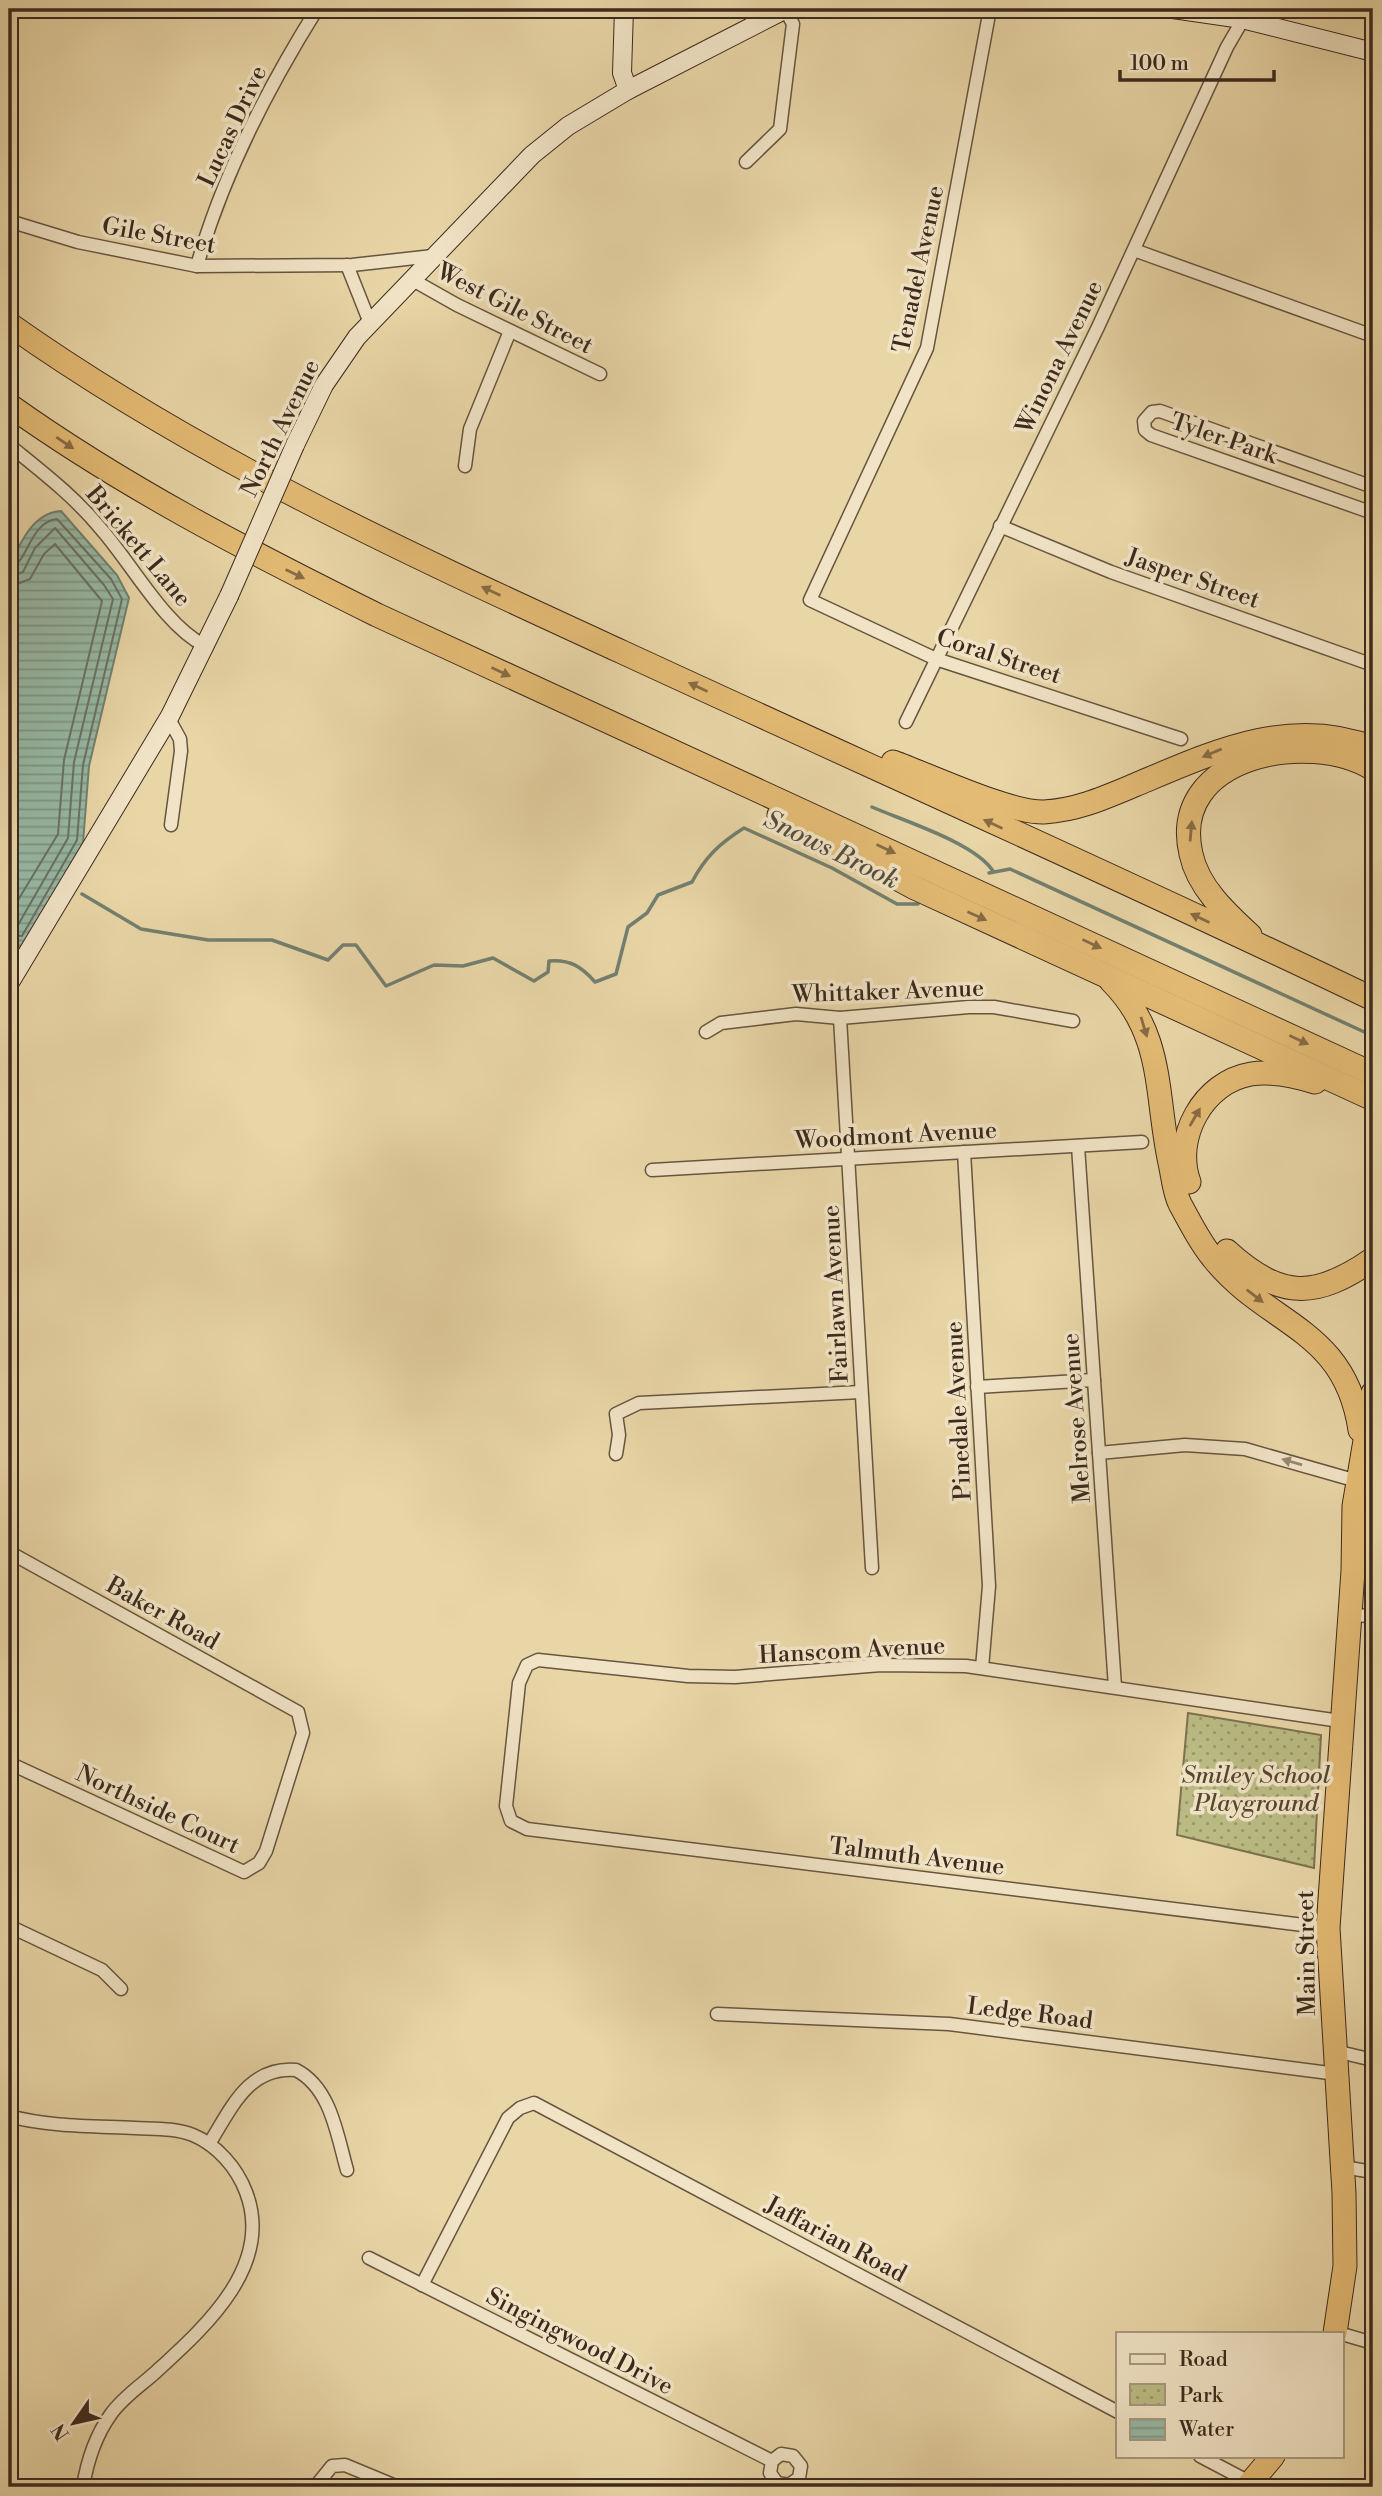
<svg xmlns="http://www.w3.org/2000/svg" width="1382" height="2496" font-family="'Libre Bodoni',serif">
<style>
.park{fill:url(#park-dots);stroke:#7c7351;stroke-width:2}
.water{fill:url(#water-rules);stroke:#738070;stroke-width:2}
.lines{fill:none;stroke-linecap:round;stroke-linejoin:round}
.shore{stroke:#6a7262;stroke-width:2}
.stream{stroke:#738070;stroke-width:3.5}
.street-casing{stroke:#675540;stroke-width:15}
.secondary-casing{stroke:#3c2a1e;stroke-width:20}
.highway-casing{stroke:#3c2a1e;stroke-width:25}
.street{stroke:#f1e4c6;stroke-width:12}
.secondary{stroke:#f1e4c6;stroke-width:18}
.highway{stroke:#e4bb74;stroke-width:23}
.secondary-bridge-casing{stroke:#3c2a1e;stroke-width:20;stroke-linecap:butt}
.secondary-bridge{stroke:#f1e4c6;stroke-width:18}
.oneway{fill:#886b45}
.oneway2{fill:#968772}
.labels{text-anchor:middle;stroke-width:7;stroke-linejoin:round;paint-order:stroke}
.street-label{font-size:24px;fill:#3c2a1e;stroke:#f1e4c6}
.park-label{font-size:24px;font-style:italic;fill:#554732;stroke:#f1e4c6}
.water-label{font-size:26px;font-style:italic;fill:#534e40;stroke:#f1e4c6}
</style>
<defs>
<pattern id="park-dots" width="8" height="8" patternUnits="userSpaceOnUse" patternTransform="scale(1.75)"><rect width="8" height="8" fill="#bbbc84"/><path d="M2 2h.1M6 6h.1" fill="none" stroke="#99996b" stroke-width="1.8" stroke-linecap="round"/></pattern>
<pattern id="water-rules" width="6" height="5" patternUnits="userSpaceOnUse" patternTransform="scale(1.75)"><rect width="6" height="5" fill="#97b9a6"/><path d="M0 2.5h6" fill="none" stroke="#7c9787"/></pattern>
</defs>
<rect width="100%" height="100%" fill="#e9d6a7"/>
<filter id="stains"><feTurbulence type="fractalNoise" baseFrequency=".00286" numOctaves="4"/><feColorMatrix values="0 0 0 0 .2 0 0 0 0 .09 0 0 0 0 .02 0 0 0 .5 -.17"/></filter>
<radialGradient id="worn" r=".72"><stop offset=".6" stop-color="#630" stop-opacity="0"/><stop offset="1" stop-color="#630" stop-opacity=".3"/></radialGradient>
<!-- park -->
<polygon class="park" points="1188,1713 1321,1735 1314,1868 1177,1835"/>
<!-- water -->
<path class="water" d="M61 511 117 575 129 598 89 766 83 843 30 936 24 946 14 945 9 936V567C20 544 32 513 61 511Z"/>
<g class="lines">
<!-- shore -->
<g class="shore">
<path d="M9 568C28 565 29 522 57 519L111 579 122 599 83 765 77 840 22 936 9 935"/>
<polyline points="9,577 23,572 35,548 55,528 104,585 113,599 74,762 68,838 18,925 9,926"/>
<polyline points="9,587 30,579 44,554 55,544 102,601 64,760 58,834 9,915"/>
</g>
<!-- stream -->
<g class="stream">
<path d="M872 807C904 821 975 843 993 871"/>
<polyline points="989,873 1010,869 1373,1036"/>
<path d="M82 894 141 929 208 940H272L328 960 343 945H356L386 986 434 965 463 966 493 958 534 981 548 972 549 961C570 959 582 967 595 982L616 974 628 927 647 913 658 895 692 882C705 857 720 843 744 828L832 868 897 904H918"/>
</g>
<!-- street casing -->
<g class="street-casing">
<g id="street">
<polyline points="751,9 753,25"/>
<polyline points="990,9 927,348 810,600 936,659 1181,739"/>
<polyline points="746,162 780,129 793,24 785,9"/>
<polyline points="9,221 78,242 197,266 352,265 433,256"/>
<polyline points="1134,250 1373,336"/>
<polyline points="347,265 370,323"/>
<path d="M197 266C223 174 267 89 317 9"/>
<polyline points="411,279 457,305 600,374"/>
<path d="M9 445C41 471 74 496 101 529 132 564 164 625 205 646"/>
<polyline points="465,466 470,429 510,331"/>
<polyline points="1373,487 1160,411 1152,412 1144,421 1145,430 1151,435 1373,513"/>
<polyline points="1000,526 1111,572 1373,665"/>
<polyline points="169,719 180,739 181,751 171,825"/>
<polyline points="906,722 1098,327 1227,47 1249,9"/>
<polyline points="840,1018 872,1568"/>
<polyline points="706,1032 721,1023 796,1014 840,1018 969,1007 994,1007 1073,1021"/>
<polyline points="1078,1146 1115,1687"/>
<polyline points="964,1152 989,1586 982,1668"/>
<polyline points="652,1170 1142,1142"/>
<polyline points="977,1387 1094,1380"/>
<polyline points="1099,1453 1185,1445 1245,1449 1357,1481"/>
<polyline points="616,1454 619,1435 616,1414 639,1403 861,1392"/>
<polyline points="9,1552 298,1712 303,1733 266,1851 259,1863 244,1872 9,1763"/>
<polyline points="1348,1615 1373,1616"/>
<polyline points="9,1926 102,1970 121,1989"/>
<polyline points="1328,1928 527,1829 511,1821 506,1806 519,1683 527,1665 538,1660 688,1676 735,1677 881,1665 966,1666 1340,1721"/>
<polyline points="717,2014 949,2024 1337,2074"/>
<polyline points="1335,2051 1373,2060"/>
<path d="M9 2116C50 2127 93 2126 135 2128 155 2129 175 2128 193 2135 217 2145 237 2168 246 2192 274 2265 206 2326 158 2370 142 2385 124 2396 111 2414 96 2435 87 2462 83 2487"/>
<path d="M209 2144C231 2109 248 2066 296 2070 331 2088 337 2135 347 2170"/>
<polyline points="1343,2167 1373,2172"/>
<polyline points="369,2258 772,2461 770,2473 777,2483 789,2485 799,2478 801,2466 793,2456 781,2454 772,2461"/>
<polyline points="422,2285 508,2118 520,2108 534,2103 1118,2412"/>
<polyline points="1342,2334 1373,2343"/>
<polyline points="1200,2456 1255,2485"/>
<polyline points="315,2487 332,2466 345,2465 398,2487"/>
</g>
</g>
<!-- secondary casing -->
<g class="secondary-casing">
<g id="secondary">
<polyline points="624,9 622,73 628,90"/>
<polyline points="1173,9 1242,19 1373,52"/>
<polyline points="295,445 324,385 357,337 532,155 568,126 628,90 786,9"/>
<polyline points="9,984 170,716 229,596"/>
</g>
</g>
<!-- highway casing -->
<g class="highway-casing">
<g id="highway">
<path d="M9 324C200 459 411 555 622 652 873 768 1125 880 1373 999"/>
<path d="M9 405C124 487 250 552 377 615L1373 1074"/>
<path d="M893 762C929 775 1009 813 1044 812 1077 810 1104 798 1135 785 1211 753 1290 715 1373 748"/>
<polyline points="779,815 915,888 1373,1099"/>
<path d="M1250 935C1225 912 1198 887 1191 854 1168 756 1309 729 1373 769"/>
<path d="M1111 981C1165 1035 1155 1094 1170 1163 1173 1176 1174 1192 1180 1204 1190 1222 1200 1243 1213 1258 1267 1326 1345 1327 1360 1430"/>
<path d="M1189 1182C1173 1138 1203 1082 1251 1074 1271 1071 1296 1076 1315 1082"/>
<path d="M1227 1251C1280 1300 1316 1299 1373 1259"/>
<polyline points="1359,1552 1368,1528 1373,1488"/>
<polyline points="1335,2333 1345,2266 1344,2193 1328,1928 1353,1571 1354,1506 1373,1393"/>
<polyline points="1247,2487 1273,2456"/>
</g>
</g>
<!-- street -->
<use href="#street" class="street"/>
<!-- secondary -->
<use href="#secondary" class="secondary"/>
<!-- highway -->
<use href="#highway" class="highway"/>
<!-- secondary-bridge casing -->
<g class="secondary-bridge-casing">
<polyline id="secondary-bridge" points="229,596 295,445"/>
</g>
<!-- secondary-bridge -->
<use href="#secondary-bridge" class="secondary-bridge"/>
</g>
<!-- one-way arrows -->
<defs><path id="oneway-solid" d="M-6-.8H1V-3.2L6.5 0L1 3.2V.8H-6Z" transform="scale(1.75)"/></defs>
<g class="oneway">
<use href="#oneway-solid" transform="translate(65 443) rotate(34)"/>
<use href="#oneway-solid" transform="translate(295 574) rotate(26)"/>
<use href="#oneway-solid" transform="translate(491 591) rotate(-155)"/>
<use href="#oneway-solid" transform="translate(501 672) rotate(25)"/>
<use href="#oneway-solid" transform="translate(698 687) rotate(-155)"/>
<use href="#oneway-solid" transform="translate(1212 753) rotate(157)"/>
<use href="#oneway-solid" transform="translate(993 824) rotate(-155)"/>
<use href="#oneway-solid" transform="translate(1191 831) rotate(-85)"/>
<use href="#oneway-solid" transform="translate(886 849) rotate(25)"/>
<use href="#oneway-solid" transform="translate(977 916) rotate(24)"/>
<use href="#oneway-solid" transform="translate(1200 918) rotate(-155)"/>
<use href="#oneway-solid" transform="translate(1092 944) rotate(25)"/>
<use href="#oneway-solid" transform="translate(1144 1027) rotate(73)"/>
<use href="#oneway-solid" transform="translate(1299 1040) rotate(25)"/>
<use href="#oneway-solid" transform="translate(1195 1117) rotate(-60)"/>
<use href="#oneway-solid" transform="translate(1255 1296) rotate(38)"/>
</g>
<use class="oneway2" href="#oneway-solid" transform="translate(1292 1462) rotate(-164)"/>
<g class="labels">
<!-- street labels -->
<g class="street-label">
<text transform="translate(232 126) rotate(-65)" y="8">Lucas Drive</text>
<text transform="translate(159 235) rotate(10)" y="8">Gile Street</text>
<text transform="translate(918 269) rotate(-78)" y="8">Tenadel Avenue</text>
<text transform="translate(515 308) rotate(27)" y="8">West Gile Street</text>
<text transform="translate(1059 357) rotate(-64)" y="8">Winona Avenue</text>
<text transform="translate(280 428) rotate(-64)" y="8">North Avenue</text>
<text transform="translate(1224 438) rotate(19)" y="8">Tyler Park</text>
<text transform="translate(139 546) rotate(50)" y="8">Brickett Lane</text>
<text transform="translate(1193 578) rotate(19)" y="8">Jasper Street</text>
<text transform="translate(999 656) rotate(18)" y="8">Coral Street</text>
<text transform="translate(888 991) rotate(-2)" y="8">Whittaker Avenue</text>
<text transform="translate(896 1135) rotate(-3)" y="8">Woodmont Avenue</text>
<text transform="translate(835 1294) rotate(-93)" y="8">Fairlawn Avenue</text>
<text transform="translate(958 1411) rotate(-93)" y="8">Pinedale Avenue</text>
<text transform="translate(1076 1418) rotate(-94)" y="8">Melrose Avenue</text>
<text transform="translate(163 1613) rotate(29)" y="8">Baker Road</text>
<text transform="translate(852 1650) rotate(-3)" y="8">Hanscom Avenue</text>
<text transform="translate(158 1809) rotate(25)" y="8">Northside Court</text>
<text transform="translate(917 1856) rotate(7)" y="8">Talmuth Avenue</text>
<text transform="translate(1306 1953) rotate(-91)" y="8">Main Street</text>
<text transform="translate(1030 2013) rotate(7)" y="8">Ledge Road</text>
<text transform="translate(836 2239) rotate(28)" y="8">Jaffarian Road</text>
<text transform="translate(580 2341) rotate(27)" y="8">Singingwood Drive</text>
</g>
<!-- park labels -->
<g class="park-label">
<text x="1256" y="1783">Smiley School<tspan x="1256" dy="28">Playground</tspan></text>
</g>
<!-- water labels -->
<g class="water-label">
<text transform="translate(832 849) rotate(26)" y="9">Snows Brook</text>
</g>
</g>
<!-- margin -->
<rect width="1382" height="2496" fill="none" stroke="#e9d6a7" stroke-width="35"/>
<rect x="10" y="10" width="1361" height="2475" fill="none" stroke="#3c2a1e" stroke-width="3.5"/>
<rect x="18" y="18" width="1347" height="2461" fill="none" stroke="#3c2a1e" stroke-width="2"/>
<!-- legend -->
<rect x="1116" y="2332" width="228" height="126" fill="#f1e4c6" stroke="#a99a83" stroke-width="2"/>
<rect x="1130" y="2354" width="35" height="10" fill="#f1e4c6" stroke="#a99a83" stroke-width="2"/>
<text x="1179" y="2366" font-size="21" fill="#3c2a1e">Road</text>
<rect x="1130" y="2384" width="35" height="21" fill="url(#park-dots)" stroke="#a99a83" stroke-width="2"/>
<text x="1179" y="2402" font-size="21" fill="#3c2a1e">Park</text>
<rect x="1130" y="2419" width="35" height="21" fill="url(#water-rules)" stroke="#a99a83" stroke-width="2"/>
<text x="1179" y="2436" font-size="21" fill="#3c2a1e">Water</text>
<!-- north arrow -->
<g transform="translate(74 2423) rotate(236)" stroke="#f1e4c6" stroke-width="5" paint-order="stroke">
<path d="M0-5L12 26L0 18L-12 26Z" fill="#3c2a1e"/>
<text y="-10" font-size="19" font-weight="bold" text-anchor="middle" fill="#3c2a1e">N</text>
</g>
<!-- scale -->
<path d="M1120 70v10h154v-10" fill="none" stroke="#3c2a1e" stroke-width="3.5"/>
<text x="1130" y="70" font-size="21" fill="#3c2a1e" stroke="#f1e4c6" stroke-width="5" paint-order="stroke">100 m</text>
<rect width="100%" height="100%" filter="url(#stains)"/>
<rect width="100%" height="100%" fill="url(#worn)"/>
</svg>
